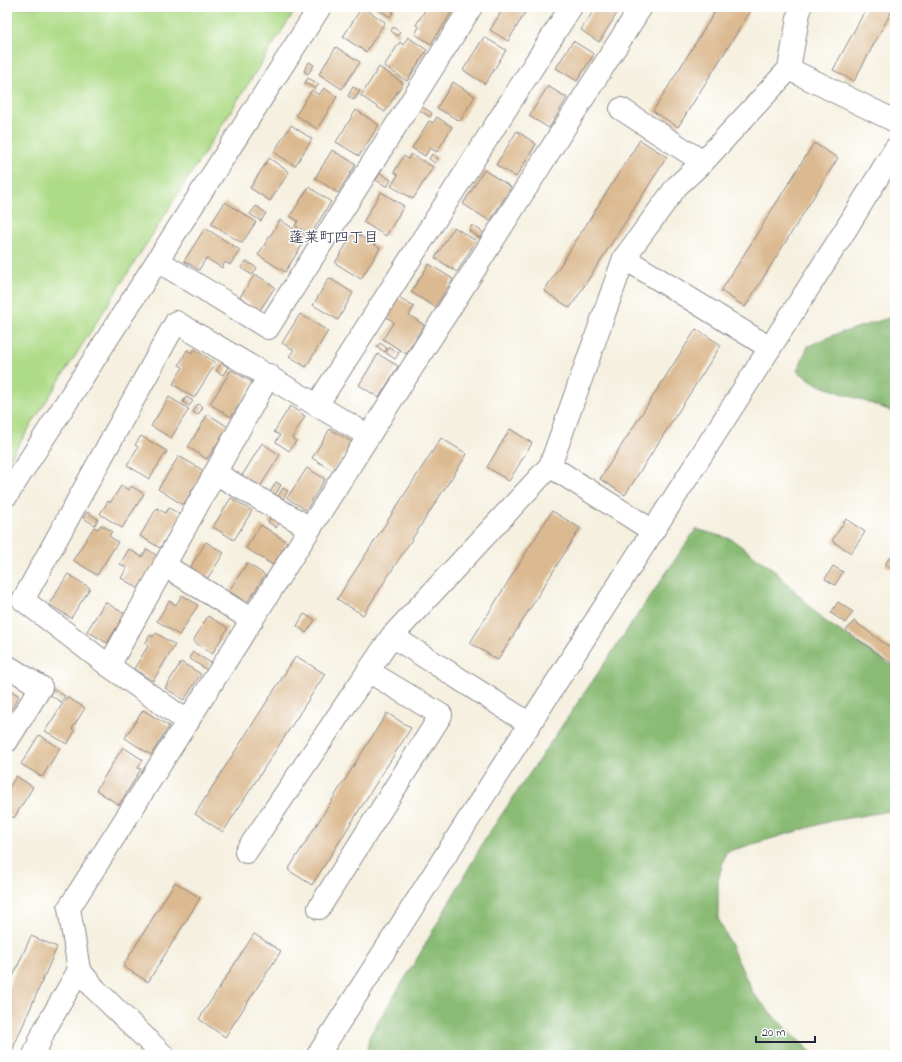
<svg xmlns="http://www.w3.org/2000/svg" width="902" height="1062" font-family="'Indie Flower','Klee One',sans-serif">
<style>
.green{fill:#aedb87;stroke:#687e61}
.forest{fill:#8abb74;stroke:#566e58}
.building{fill:#dbba91}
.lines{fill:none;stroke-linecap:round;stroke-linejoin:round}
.minor-casing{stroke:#8c898d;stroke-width:24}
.minor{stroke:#fff;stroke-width:22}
.labels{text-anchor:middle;stroke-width:3;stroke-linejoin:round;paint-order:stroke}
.neighbourhood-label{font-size:15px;fill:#22223b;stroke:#fff}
</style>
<rect width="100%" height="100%" fill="#fff"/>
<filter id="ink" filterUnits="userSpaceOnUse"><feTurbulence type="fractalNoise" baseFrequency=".025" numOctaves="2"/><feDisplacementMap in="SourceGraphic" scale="8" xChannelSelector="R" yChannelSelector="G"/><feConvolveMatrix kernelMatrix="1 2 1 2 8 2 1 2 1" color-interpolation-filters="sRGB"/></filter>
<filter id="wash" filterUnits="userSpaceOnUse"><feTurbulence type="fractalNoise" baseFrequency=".012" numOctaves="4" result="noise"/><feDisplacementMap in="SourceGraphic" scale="16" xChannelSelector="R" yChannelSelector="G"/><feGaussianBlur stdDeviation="0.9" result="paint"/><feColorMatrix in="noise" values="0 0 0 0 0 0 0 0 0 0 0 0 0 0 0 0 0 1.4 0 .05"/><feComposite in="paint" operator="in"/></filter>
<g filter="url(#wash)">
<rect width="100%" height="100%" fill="#f5f0df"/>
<!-- green -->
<polygon class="green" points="7,7 297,7 7,463"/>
<!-- forest -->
<g class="forest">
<polygon points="895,316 895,414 889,410 819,385 797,371 808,346 834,335"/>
<polygon points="696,529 731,539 774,570 822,619 895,668 895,810 831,821 726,852 718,880 718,918 753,993 775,1018 814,1055 367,1055 369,1037 418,957 487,836"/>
</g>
<g id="blocks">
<!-- building -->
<g class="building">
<polygon points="362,7 385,22 366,52 343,37"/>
<polygon points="374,7 396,7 390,17"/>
<polygon points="427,7 448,7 453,10 431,44 415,34 419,27 416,25"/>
<polygon points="504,7 515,7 525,13 508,41 490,30"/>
<polygon points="596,7 621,7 599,42 581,30"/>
<polygon points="718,7 753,7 678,127 653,111"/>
<polygon points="867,7 894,7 854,81 833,70"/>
<polygon points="393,27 400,32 398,36 391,31"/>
<polygon points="408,37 427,50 407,81 384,66 400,42 403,45"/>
<polygon points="484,37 506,50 485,84 463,70"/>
<polygon points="573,41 594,54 577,81 556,68"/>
<polygon points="336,47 360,62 342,89 319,74"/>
<polygon points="309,62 314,65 308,74 304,71"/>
<polygon points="379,67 403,83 385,112 361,96"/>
<polygon points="308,78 319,84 315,89 305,83"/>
<polygon points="453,82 475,96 460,121 437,108"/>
<polygon points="548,86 567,98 549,128 529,116"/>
<polygon points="353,87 360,91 354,100 348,96"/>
<polygon points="324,88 337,97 317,129 296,115 312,90 319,95"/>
<polygon points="421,106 432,113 430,117 419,110"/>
<polygon points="356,110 379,125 359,156 336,142"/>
<polygon points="437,117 452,127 437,152 430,148 425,156 412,148 429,121 433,123"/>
<polygon points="291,125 312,139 295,166 274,152"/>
<polygon points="517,131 536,144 516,177 496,165"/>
<polygon points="640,140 667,157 570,308 544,291"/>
<polygon points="814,143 838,158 745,307 721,291"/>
<polygon points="332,150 356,164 338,193 315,178"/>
<polygon points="411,154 433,167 413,199 391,186 398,175 394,172 404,156 408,159"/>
<polygon points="432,154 438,158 435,163 429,159"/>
<polygon points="269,158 289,172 270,201 250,188"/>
<polygon points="484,170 511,187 490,221 463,204"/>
<polygon points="380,173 391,180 387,187 376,180"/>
<polygon points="309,187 331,202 310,235 295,226 298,221 290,216"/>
<polygon points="381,192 404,206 386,236 363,222"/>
<polygon points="225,202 256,222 242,243 211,224"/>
<polygon points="256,206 266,213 261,221 250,214"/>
<polygon points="280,220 302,234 297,242 302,245 285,272 258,255"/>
<polygon points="472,225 484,233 480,238 469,231"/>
<polygon points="454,227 476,241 457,272 435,258"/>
<polygon points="205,228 240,250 230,265 225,262 222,268 206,258 199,270 184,261"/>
<polygon points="354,232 380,248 361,279 335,263"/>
<polygon points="246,261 257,268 252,275 241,268"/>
<polygon points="429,264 453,279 435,307 411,292"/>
<polygon points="255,274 275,287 260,310 240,297"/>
<polygon points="329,278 353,293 338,320 313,305"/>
<polygon points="397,297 414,307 409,315 424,325 406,354 383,339 394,322 385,316"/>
<polygon points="300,314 328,331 306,367 289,356 294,350 282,343"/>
<polygon points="696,329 721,345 625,495 600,479"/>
<polygon points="380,343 387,348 385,352 377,347"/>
<polygon points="389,347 399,353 395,359 386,353"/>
<polygon points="194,349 216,363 194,398 173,384 183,367 179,365 187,350 192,353"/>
<polygon points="378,354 398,366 379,398 359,385"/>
<polygon points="222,363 228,367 223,375 216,371"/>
<polygon points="231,370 253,383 231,417 210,404"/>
<polygon points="169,397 189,409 171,438 151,426"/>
<polygon points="186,397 193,401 189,406 183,402"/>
<polygon points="198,404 203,407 198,415 193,412"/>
<polygon points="290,406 305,416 292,438 296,441 289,451 276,442 280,435 274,432"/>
<polygon points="208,414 228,427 207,459 188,447"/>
<polygon points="330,429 352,442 333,471 312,458"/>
<polygon points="510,429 532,443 509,481 487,467"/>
<polygon points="141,436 167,451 149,479 127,465 138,447 135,445"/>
<polygon points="441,438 467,454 363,615 337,599"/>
<polygon points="262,443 280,455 258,490 240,479"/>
<polygon points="179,456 204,471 183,505 158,489"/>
<polygon points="307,468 325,479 306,510 287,498"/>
<polygon points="276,482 281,485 273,499 268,496"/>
<polygon points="121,486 129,490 131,486 144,494 122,528 100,514 108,501 110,503"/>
<polygon points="283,488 288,491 282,501 277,498"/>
<polygon points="231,498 252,511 234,540 213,527"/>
<polygon points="157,508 165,513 169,508 181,515 160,548 140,536"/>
<polygon points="552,511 580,528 498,660 470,643"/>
<polygon points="87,512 98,519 95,525 83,518"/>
<polygon points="271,516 280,522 276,528 268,522"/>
<polygon points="846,519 865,532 851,553 832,541"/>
<polygon points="101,525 112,531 109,536 118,542 97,575 73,560 94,527 98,529"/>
<polygon points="261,525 287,542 273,565 246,548"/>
<polygon points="206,542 224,553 207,579 190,568"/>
<polygon points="129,549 142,557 147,549 159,557 139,589 121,578 127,568 120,564"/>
<polygon points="890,557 895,561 895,571 885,565"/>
<polygon points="247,563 265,575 247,603 229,591"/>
<polygon points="833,566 843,572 835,585 825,579"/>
<polygon points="68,574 90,588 71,618 49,604"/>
<polygon points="182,595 198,605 179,635 157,621 169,601 176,605"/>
<polygon points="105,602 125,614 107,643 87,631"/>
<polygon points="838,602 853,612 845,623 831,613"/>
<polygon points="304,614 315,620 306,633 297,626"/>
<polygon points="208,616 228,628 212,654 193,641"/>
<polygon points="854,621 895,651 895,666 846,631"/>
<polygon points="156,633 175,645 153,681 134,669 148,646 145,644 150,635 153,637"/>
<polygon points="193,652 211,663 207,670 189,658"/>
<polygon points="296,656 325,674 223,832 195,814"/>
<polygon points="181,662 201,674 184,700 165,688"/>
<polygon points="7,688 19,696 7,716"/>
<polygon points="53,689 65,696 61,702 50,695"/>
<polygon points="67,697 85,708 72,729 75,731 67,744 45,731"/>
<polygon points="143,710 169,726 151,755 125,738"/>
<polygon points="387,713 411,728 312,885 288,870"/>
<polygon points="39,735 60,748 42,777 21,764"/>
<polygon points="123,747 143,760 138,768 141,769 119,805 96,790"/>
<polygon points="16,776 33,787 14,818 7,813 7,791"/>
<polygon points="175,882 200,898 148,982 123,966"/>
<polygon points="254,934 281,951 225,1037 199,1019"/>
<polygon points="31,936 57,947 10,1055 7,1055 7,990"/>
</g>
</g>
</g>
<g filter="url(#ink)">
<use href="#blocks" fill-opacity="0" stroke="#8c898d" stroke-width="1"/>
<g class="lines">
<!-- minor casing -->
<g class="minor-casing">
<g id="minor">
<polyline points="789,69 895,121"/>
<polyline points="621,109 703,162"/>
<polyline points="624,258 770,348"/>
<polyline points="158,261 268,328 471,7"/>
<polyline points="317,405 571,7"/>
<polyline points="550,466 653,531"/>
<polyline points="215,473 310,528"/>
<polyline points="7,495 320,7"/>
<polyline points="164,565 252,620"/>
<polyline points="392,636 530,724"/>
<polyline points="7,666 41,687 7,741"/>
<polyline points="109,666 269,375"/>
<polyline points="188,722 109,666 23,600 176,322 369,436"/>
<polyline points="246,852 392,636 550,466 624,258 677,186 703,162 789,69 800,7"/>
<polyline points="319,908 441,715 368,671"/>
<polyline points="34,1055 44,1031 79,970"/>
<polyline points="163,1055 96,990 79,970 69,908 641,7"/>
<polyline points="318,1055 846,229 895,149"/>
</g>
</g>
<!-- minor -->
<use href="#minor" class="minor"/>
</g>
</g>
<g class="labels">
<!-- neighbourhood labels -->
<g class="neighbourhood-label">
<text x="334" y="242">蓬莱町四丁目</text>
</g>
</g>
<!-- margin -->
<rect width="902" height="1062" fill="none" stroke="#fff" stroke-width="24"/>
<!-- scale -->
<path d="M756 1036v6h59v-6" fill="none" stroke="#22223b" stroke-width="2"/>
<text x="762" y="1036" font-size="12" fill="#22223b" stroke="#ffffff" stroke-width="3" paint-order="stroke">20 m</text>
</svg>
